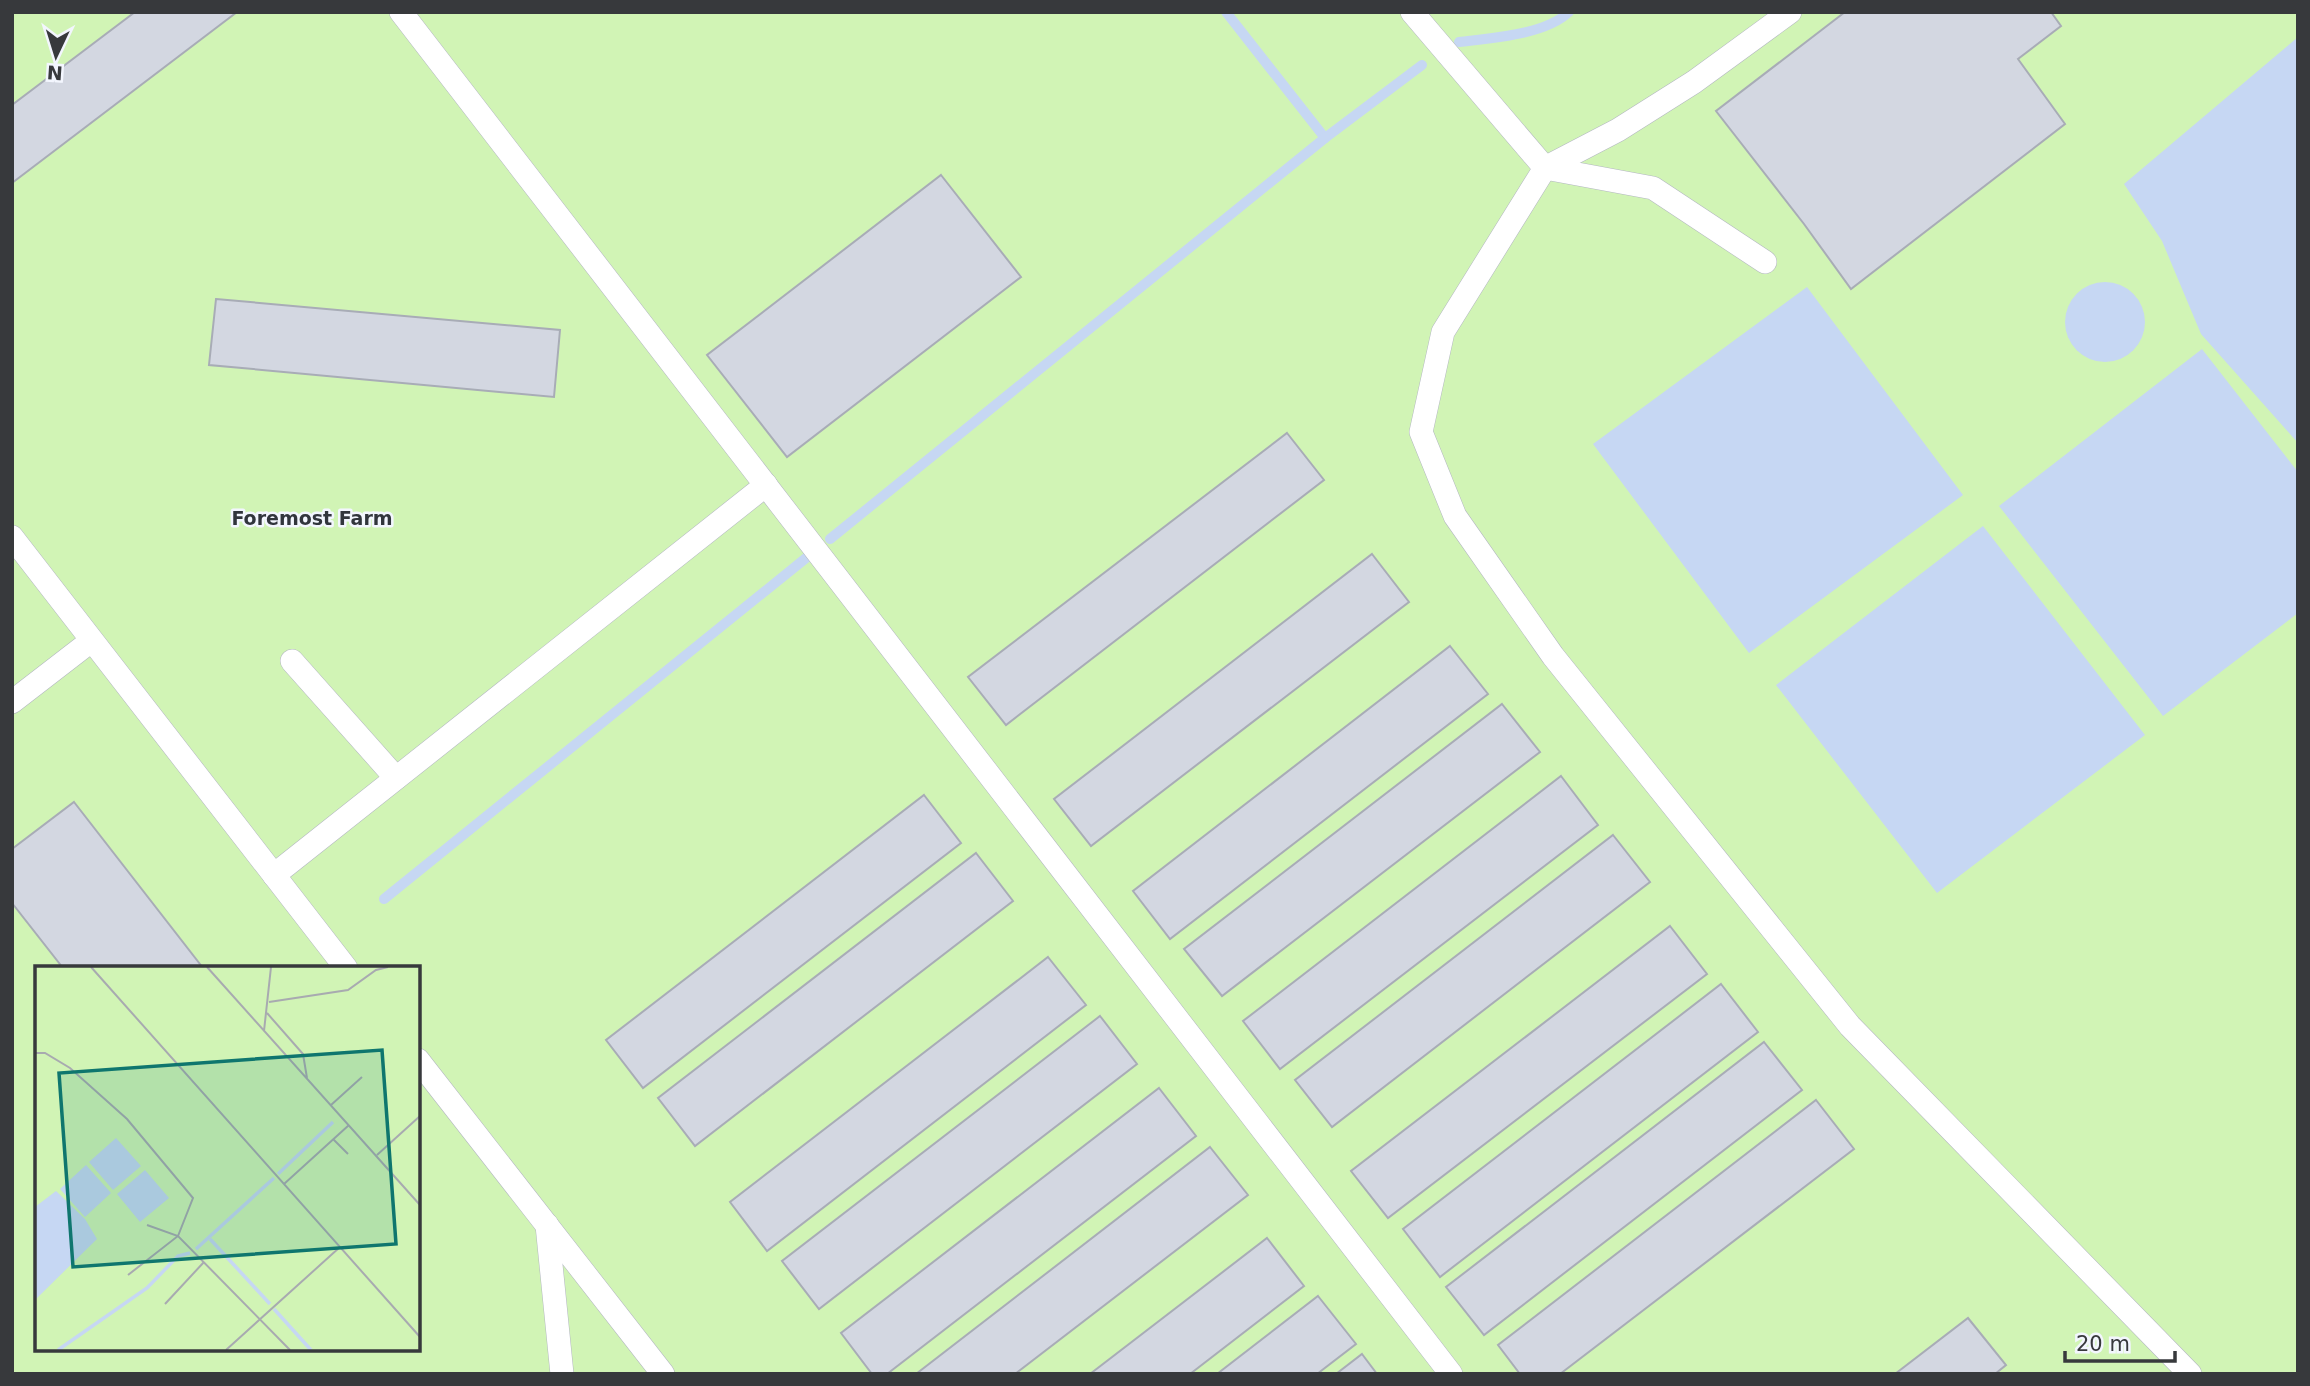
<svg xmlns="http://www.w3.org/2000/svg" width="2310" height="1386" font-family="'DejaVu Sans',sans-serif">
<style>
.green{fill:#d1f4b5;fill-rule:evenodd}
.water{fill:#c6d7f3}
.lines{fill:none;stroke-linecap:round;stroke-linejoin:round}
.stream{stroke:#c6d7f3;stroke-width:10}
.building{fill:#d3d7e1;stroke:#a8acb6;stroke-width:2}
.lane-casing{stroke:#b3b7c1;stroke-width:24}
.lane{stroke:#fff;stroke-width:23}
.labels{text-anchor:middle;stroke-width:5;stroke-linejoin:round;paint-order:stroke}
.neighbourhood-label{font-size:19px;font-weight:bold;fill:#31353c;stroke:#f3f6fe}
.inset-river{fill:none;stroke:#c6d7f3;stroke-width:3.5}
.inset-road{fill:none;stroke:#a8aab0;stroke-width:2}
.view{fill:#0f766e;fill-opacity:0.15;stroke:#0f766e;stroke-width:3.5}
.inset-edge{fill:none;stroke:#37393c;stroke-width:3.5}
</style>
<rect width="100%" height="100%" fill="#f3f6fe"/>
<!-- green -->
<path class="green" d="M12 12H2298V1374H12ZM37 968H418V1349H37Z"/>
<!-- water -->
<g class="water">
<polygon points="2298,37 2298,443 2201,334 2162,241 2124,184"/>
<circle cx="2105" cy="322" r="40"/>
<polygon points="1807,287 1963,495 1749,653 1593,444"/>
<polygon points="2202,349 2298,472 2298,613 2163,716 1999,506"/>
<polygon points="1983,526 2145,735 1937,893 1776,685"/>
</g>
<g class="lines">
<!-- stream -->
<g class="stream">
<polyline points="1226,12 1325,138"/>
<path d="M1459 42C1491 38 1545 35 1569 12"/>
<polyline points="830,539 1325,138 1422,65"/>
<polyline points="384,899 806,558"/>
</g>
</g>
<!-- building -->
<g class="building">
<polygon points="135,12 237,12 12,183 12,105"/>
<polygon points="1845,12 2051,12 2061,26 2018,59 2065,124 1851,289 1804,224 1716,111"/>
<polygon points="941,175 1021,277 787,457 707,355"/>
<polygon points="216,299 560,330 554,397 209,365"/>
<polygon points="1287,433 1324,480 1006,725 968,677"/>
<polygon points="1372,554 1409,602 1091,846 1054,799"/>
<polygon points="1450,646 1488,694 1170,939 1133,891"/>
<polygon points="1502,704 1540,752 1222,996 1184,949"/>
<polygon points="1561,776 1598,825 1280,1069 1243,1021"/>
<polygon points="924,795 961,843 643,1088 606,1040"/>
<polygon points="74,802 203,968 63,968 12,903 12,849"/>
<polygon points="1613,835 1650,882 1332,1127 1295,1080"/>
<polygon points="976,853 1013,901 695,1146 658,1098"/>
<polygon points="1670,926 1707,974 1388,1218 1351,1171"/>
<polygon points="1048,957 1086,1005 767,1251 730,1202"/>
<polygon points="1721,984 1758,1032 1440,1277 1403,1229"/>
<polygon points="1100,1016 1137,1064 819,1309 782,1261"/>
<polygon points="1764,1042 1802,1090 1484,1335 1446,1287"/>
<polygon points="1159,1088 1196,1136 887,1374 872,1374 841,1333"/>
<polygon points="1816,1100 1854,1149 1560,1374 1520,1374 1498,1345"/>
<polygon points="1210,1147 1248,1195 1015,1374 916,1374"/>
<polygon points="1267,1238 1304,1286 1190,1374 1090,1374"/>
<polygon points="1318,1296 1356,1344 1317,1374 1217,1374"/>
<polygon points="1968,1318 2006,1365 1995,1374 1895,1374"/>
<polygon points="1362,1354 1377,1374 1336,1374"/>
</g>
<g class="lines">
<!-- lane casing -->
<g class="lane-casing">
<g id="lane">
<polyline points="401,12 1451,1374"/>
<polyline points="1412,12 1545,168 1653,188 1765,262"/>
<polyline points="1790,12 1694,82 1618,130 1545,168 1443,332 1421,432 1455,516 1553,656 1850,1026 2190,1374"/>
<polyline points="12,537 346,968"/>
<polyline points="292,661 396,778"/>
<polyline points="12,702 91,641"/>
<polyline points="274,875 766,485"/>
<polyline points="418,1060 663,1374"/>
<polyline points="547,1225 562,1374"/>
</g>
</g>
<!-- lane -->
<use href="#lane" class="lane"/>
</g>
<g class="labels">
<!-- neighbourhood labels -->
<g class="neighbourhood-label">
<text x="312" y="525">Foremost Farm</text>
</g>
</g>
<!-- overview -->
<g transform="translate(35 966)">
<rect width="385" height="385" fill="#f3f6fe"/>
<path d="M0 1H385V384H0Z" fill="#d1f4b5"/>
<path d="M81 172 106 200 78 224 54 196ZM51 199 76 227 50 251 25 223ZM110 204 134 232 105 256 82 228ZM21 225 50 253 62 273 0 334V241Z" fill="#c6d7f3"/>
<path class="inset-river" d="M243 208 298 156M175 273 235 338M161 283 239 212M239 343 276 384M23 384 112 322 143 290 155 287"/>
<path class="inset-road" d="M56 1 385 371M172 1 385 239M234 36 313 24 341 4 353 1M232 47 268 88 272 112M229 65 236 1M0 87H10L35 102 92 153 158 232 143 270 93 309M296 139 327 111M298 173 313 188M342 189 385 150M249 218 314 159M112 259 143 270 255 384M130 338 169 296M191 384 305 281"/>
<path class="view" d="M347 84 361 278 38 301 24 107Z"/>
<rect width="385" height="385" class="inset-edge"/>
</g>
<!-- border -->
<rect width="2310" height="1386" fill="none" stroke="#37393c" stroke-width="28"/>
<!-- north arrow -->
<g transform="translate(56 56) rotate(184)" stroke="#f3f6fe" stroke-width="5" paint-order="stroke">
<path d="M0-5L12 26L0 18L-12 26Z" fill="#37393c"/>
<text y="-10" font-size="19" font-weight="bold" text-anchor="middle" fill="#37393c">N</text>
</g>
<!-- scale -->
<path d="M2065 1351v10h110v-10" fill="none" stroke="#37393c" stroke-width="3.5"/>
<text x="2076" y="1351" font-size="21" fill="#37393c" stroke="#f3f6fe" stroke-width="5" paint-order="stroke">20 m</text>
</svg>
